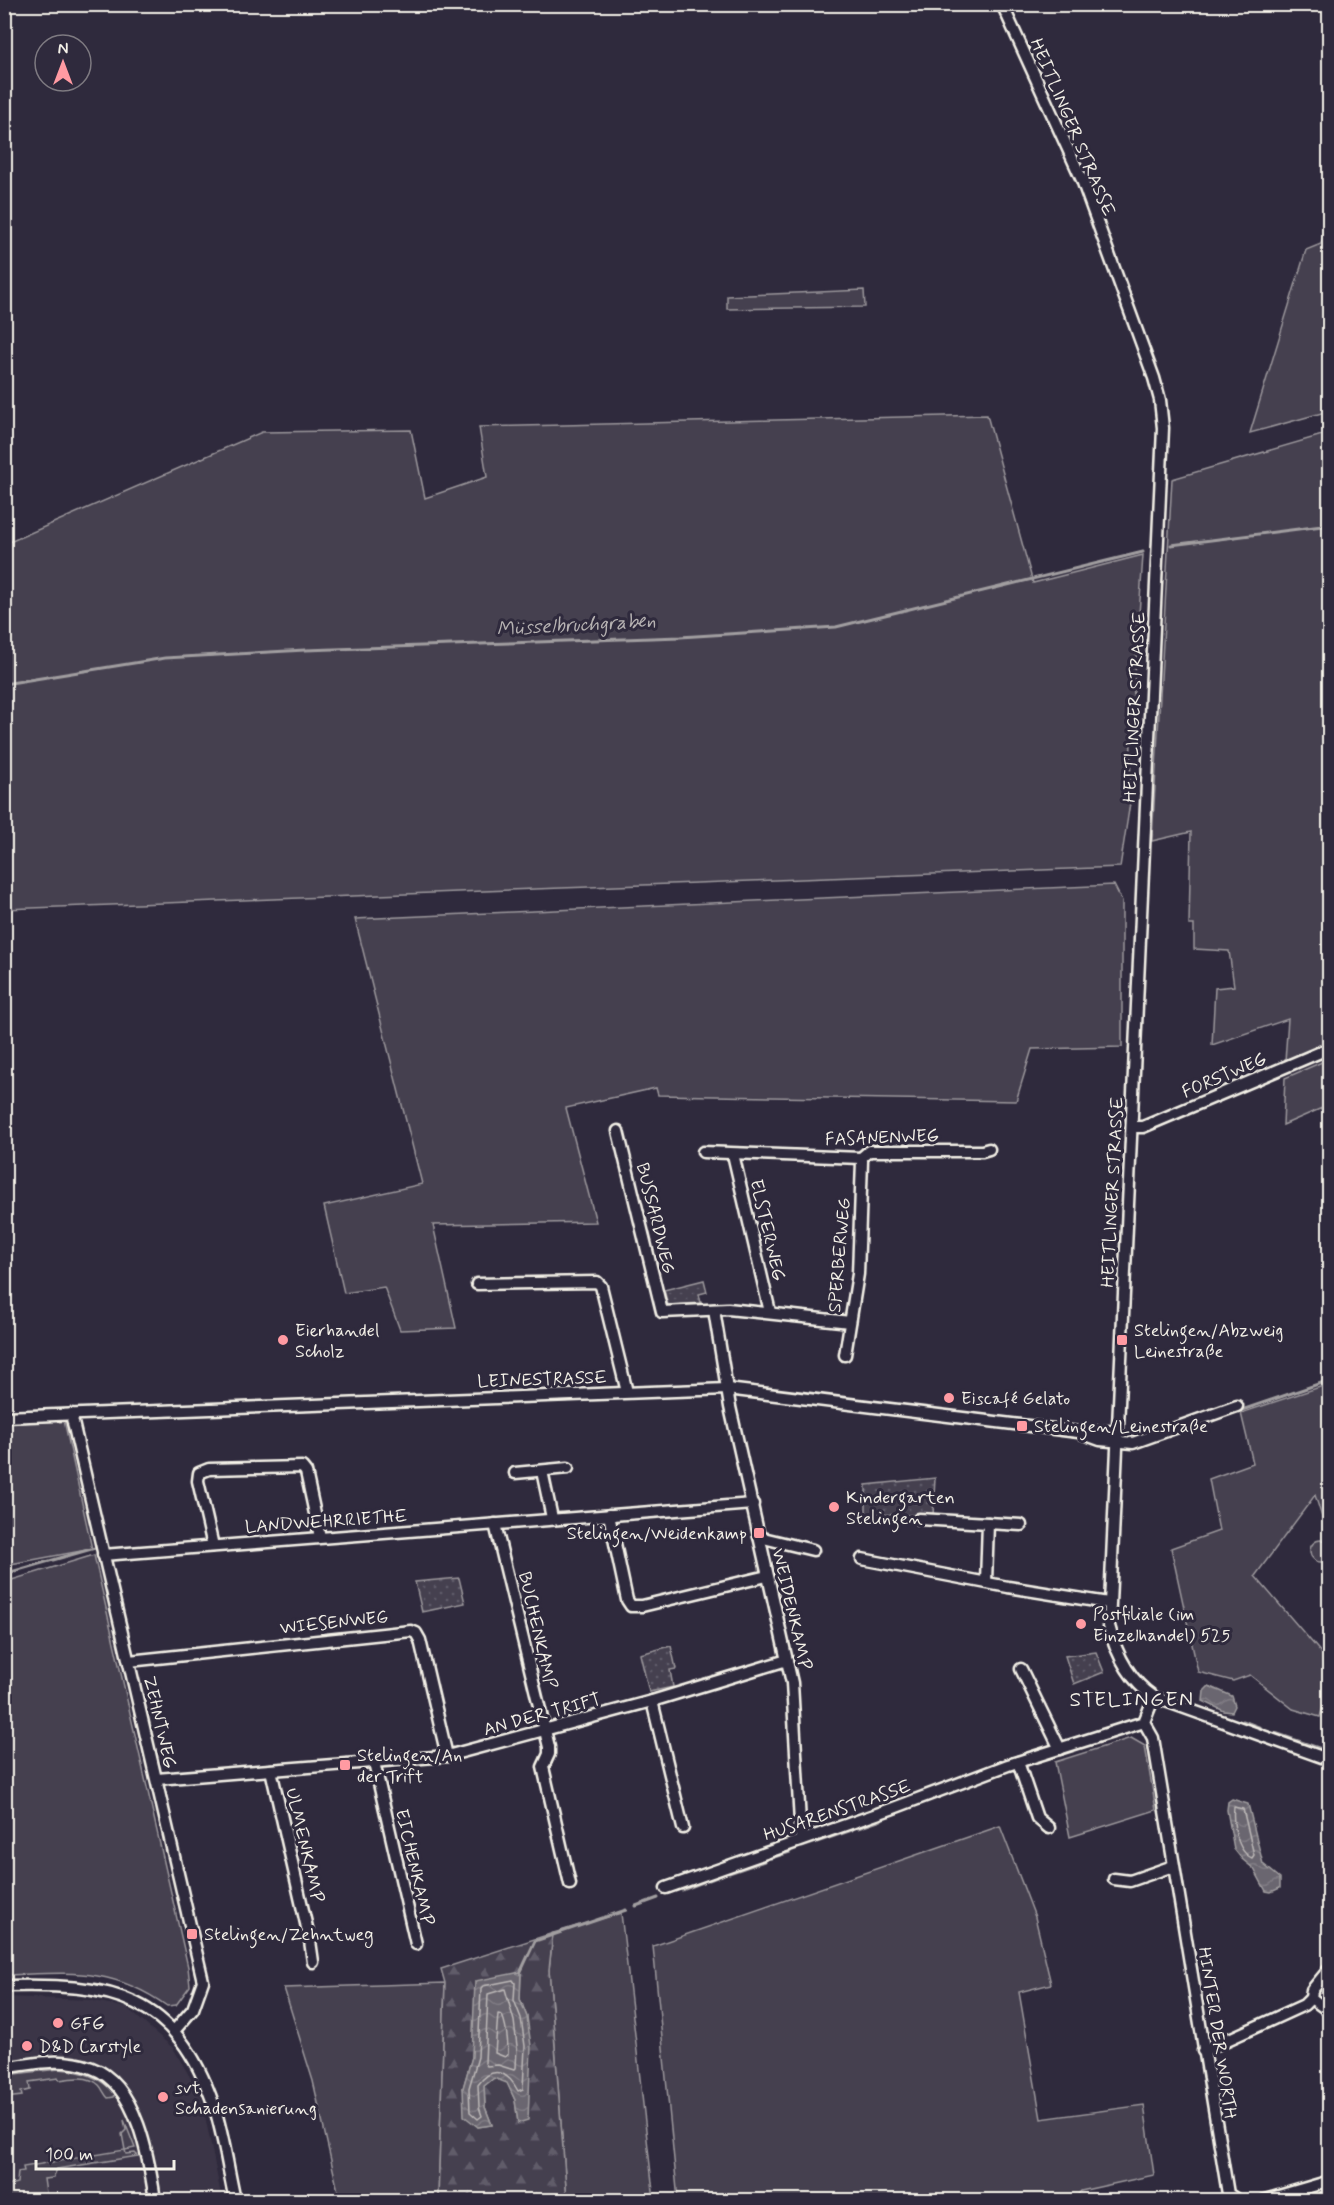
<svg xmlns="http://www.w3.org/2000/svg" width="1334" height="2205" font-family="Mynerve,sans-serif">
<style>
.built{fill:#3b3647}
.grass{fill:#454050;stroke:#9c989c;stroke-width:1.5}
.forest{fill:url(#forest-firs);stroke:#9c989c;stroke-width:1.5;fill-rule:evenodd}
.park{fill:url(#park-dots);stroke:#9c989c;stroke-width:1.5}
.water{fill:url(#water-waves);stroke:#a19ea0;stroke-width:1.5}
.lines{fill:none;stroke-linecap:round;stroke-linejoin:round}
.shore{stroke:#bdb9b8;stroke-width:1.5}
.stream{stroke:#a19ea0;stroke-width:3}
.minor-casing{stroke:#f4f1e8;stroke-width:15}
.minor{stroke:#2f2a3d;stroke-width:10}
.poi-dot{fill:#ff9aa2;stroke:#2f2a3d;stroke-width:2}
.labels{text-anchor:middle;stroke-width:6;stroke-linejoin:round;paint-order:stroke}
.street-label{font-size:18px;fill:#f4f1e8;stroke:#2f2a3d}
.poi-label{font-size:18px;fill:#f4f1e8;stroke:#2f2a3d;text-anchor:start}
.water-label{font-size:20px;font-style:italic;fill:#b6b2b2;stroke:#2f2a3d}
.quarter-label{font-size:21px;letter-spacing:1.5px;fill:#f4f1e8;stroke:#2f2a3d}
</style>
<defs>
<pattern id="forest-firs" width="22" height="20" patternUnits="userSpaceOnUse" patternTransform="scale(1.5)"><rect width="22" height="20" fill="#454050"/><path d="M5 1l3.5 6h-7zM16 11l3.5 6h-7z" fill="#605c69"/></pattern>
<pattern id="park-dots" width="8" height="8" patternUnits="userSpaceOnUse" patternTransform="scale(1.5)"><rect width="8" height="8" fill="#454050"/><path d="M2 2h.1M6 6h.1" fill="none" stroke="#605c69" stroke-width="1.8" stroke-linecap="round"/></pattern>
<pattern id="water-waves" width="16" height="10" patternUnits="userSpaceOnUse" patternTransform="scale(1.5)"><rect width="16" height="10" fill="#6a6670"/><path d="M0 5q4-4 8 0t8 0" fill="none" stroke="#807c84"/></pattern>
</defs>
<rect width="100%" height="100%" fill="#2f2a3d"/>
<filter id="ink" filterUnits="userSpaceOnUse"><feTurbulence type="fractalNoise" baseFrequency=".0167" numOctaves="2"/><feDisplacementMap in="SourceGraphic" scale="12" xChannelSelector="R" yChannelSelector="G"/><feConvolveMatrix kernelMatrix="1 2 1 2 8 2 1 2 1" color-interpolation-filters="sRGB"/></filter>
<g filter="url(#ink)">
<!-- built -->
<polygon class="built" points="5,1997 90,2000 127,2008 173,2048 201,2096 222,2200 5,2200"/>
<!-- grass -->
<g class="grass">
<polygon points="1329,218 1329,411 1250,433 1306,250 1321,244"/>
<polygon points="864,290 865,307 727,309 727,296"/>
<polygon points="987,415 1033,583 1143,555 1131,734 1130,803 1120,867 5,909 5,544 262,432 411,430 425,498 487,477 479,427"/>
<polygon points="1329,433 1329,1042 1285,1061 1288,1019 1212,1045 1215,988 1234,986 1229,951 1194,949 1194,925 1189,925 1191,832 1152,841 1172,479"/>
<polygon points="1114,885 1122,901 1122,1047 1032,1049 1016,1101 658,1095 656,1088 566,1108 596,1222 433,1225 456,1328 400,1330 384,1287 344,1293 324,1206 422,1184 355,919"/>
<polygon points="1329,1059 1329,1105 1283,1125 1285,1078"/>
<polygon points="1329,1384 1329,1539 1315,1495 1255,1576 1329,1662 1329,1687 1320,1717 1293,1709 1250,1675 1233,1681 1198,1672 1171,1548 1219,1531 1209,1479 1253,1463 1241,1413"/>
<polygon points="64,1420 92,1549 5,1565 5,1424"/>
<circle cx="1321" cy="1551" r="11"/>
<path d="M94 1555 188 1967 190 1986 176 2005 167 2006C111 1966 69 1973 5 1975V1582Z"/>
<polygon points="1131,1738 1145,1746 1156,1810 1070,1837 1055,1762"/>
<polygon points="1000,1826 1035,1917 1051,1984 1019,1992 1041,2119 1144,2105 1154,2175 1081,2191 1073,2200 678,2200 653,1946"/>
<polygon points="621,1913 654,2200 567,2200 549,1970 553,1933"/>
<polygon points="445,1983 438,2200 340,2200 313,2081 284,1988"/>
<path d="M59 2069C81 2071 100 2076 115 2094L114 2097 108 2098C104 2094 102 2088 99 2085 89 2075 71 2078 59 2080L58 2078 29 2082 30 2090 21 2092 22 2096 5 2098V2075Z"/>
<polygon points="124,2120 135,2148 125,2150 126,2154 135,2153 138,2156 57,2169 53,2178 44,2179 47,2200 7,2200 5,2186 17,2183 18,2172 24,2171 23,2167 125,2150 122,2134 126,2130"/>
</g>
<!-- forest -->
<path class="forest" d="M553 1933 549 1970 567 2200H438L445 1983 441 1969ZM521 1972 520 1999 527 2017 518 2122 515 2100 507 2082 494 2078 484 2086 485 2107 492 2125 478 2127 463 2088 472 2057 474 2026Z"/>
<!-- park -->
<g class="park">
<polygon points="704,1280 707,1292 699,1294 701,1303 668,1305 664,1290"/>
<polygon points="935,1478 933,1516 866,1514 866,1485"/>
<polygon points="459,1578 465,1603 422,1612 415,1582"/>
<polygon points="671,1646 676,1669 670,1670 673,1687 649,1692 640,1654"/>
<polygon points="1096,1652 1104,1672 1074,1684 1065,1656"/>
</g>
<!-- water -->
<g class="water">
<polygon points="1209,1686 1232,1696 1235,1706 1232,1712 1224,1711 1203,1701 1204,1691"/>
<polygon points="1232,1799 1248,1804 1263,1864 1280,1878 1280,1888 1271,1892 1266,1891 1254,1869 1242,1859 1234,1849 1227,1810 1228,1802"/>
<polygon points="521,1972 520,1999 527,2017 531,2046 528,2120 518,2123 515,2100 507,2083 494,2078 484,2086 485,2107 492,2125 478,2127 464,2116 463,2088 472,2057 475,1981"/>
</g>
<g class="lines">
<!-- shore -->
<g class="shore">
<path d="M1234 1807 1243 1809 1254 1855 1252 1858C1237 1852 1232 1822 1234 1807Z"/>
<path d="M513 1980 515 1983 514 2000 521 2018 525 2046 523 2089 518 2091C508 2072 493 2064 478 2085L479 2107 482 2116 478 2119 470 2112 469 2088 478 2057 481 1988 483 1986Z"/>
<polygon points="505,1989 514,2021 517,2046 516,2068 514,2070 498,2065 487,2066 485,2063 488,1994"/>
<path d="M498 2014 502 2015C507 2027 508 2042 508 2055L505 2057 495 2053Z"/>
</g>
<!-- stream -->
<g class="stream">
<polyline points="1171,545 1330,525"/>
<polyline points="4,684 165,658 305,650 680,637 836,627 1143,552"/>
<polyline points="1239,1411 1330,1380"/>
<polyline points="4,1574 95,1548"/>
<polyline points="1243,1721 1261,1728"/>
<polyline points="1275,1733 1330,1752"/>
<polyline points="858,1828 881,1820"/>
<polyline points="802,1847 852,1830"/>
<polyline points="771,1858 790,1852"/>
<polyline points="729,1873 764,1861"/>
<polyline points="709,1880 722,1875"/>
<polyline points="682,1890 703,1882"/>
<polyline points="636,1906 658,1898"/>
<polyline points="521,1971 535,1941 626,1910"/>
</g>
<!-- minor casing -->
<g class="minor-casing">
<g id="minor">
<path d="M1002 4 1082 180 1154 378 1160 400 1163 428 1109 1626C1116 1653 1130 1681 1154 1697L1330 1760"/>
<polyline points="1132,1127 1143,1127 1330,1048"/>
<polyline points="618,1131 662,1312 728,1309 850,1322"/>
<polyline points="703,1152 861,1158 869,1151 982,1151 989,1149"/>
<polyline points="733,1154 770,1312"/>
<polyline points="477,1284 597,1282 601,1286 627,1392"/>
<polyline points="714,1310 730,1407 792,1683 801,1840"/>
<polyline points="845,1355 858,1274 862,1161 861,1158"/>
<polyline points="71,1414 203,1981 193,2009 174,2031"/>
<polyline points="4,1417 727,1389 1078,1432 1100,1440 1133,1443 1237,1406"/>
<polyline points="1082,1432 1117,1431"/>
<polyline points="542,1471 552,1518"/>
<polyline points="515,1473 568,1468"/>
<polyline points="609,1515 627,1600 631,1606 642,1606 767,1576"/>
<polyline points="919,1519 988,1523 986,1582"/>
<polyline points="988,1523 1021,1525"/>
<polyline points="495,1524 549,1747 549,1754 543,1767 570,1884"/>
<polyline points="759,1537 813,1550"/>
<polyline points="213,1546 198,1481 199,1473 209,1469 302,1467 306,1472 320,1537"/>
<polyline points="103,1555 753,1504"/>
<polyline points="862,1559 1008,1587 1108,1603"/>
<polyline points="129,1661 411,1631 416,1633 420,1640 447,1756"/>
<polyline points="1021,1669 1060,1749"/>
<polyline points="1154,1697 1144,1722 1153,1738 1228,2194 1237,2200"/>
<polyline points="652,1701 683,1828"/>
<polyline points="374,1762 416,1944"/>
<polyline points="1018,1762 1037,1818 1049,1828"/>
<polyline points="271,1770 310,1941 313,1962"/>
<polyline points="157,1779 447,1756 652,1701 787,1660"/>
<polyline points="1114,1879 1130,1881 1173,1866"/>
<polyline points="666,1888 891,1809 1008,1765 1144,1722"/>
<path d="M4 1986C112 1983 176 1994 214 2106 224 2136 228 2170 235 2200"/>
<polyline points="1311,1998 1330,2012"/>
<polyline points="1203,2051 1304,2005 1311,1998 1312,1990 1330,1968"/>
<path d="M4 2068C33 2063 64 2057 92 2068 137 2084 149 2159 155 2200"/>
<polyline points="1265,2200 1330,2181"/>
</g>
</g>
<!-- minor -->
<use href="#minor" class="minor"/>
</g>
</g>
<!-- markers -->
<g class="poi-dot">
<circle cx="283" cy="1340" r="6"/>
<rect x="1116" y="1334" width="12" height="12" rx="3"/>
<circle cx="949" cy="1398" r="6"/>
<rect x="1016" y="1420" width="12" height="12" rx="3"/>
<circle cx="834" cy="1507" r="6"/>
<rect x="753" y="1527" width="12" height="12" rx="3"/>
<circle cx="1081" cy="1624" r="6"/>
<rect x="339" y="1759" width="12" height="12" rx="3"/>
<rect x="186" y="1928" width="12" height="12" rx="3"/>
<circle cx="58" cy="2023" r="6"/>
<circle cx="27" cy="2046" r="6"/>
<circle cx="163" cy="2097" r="6"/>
</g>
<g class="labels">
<!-- street labels -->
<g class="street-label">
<text transform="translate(1073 127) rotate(67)" y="6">HEITLINGER STRASSE</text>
<text transform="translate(1134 707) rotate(-87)" y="6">HEITLINGER STRASSE</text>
<text transform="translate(1224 1075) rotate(-23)" y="6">FORSTWEG</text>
<text transform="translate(882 1137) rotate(-2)" y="6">FASANENWEG</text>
<text transform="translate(1112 1192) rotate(-87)" y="6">HEITLINGER STRASSE</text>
<text transform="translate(656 1218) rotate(76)" y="6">BUSSARDWEG</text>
<text transform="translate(768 1230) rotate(77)" y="6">ELSTERWEG</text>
<text transform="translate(839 1255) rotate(-85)" y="6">SPERBERWEG</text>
<text transform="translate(542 1379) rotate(-2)" y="6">LEINESTRASSE</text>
<text transform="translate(326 1521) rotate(-4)" y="6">LANDWEHRRIETHE</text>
<text transform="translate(792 1609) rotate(77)" y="6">WEIDENKAMP</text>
<text transform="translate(334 1622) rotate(-6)" y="6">WIESENWEG</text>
<text transform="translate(538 1630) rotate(77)" y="6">BUCHENKAMP</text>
<text transform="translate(542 1714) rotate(-15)" y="6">AN DER TRIFT</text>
<text transform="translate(160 1722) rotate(77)" y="6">ZEHNTWEG</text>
<text transform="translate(837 1810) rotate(-19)" y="6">HUSARENSTRASSE</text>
<text transform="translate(305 1845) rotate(77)" y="6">ULMENKAMP</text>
<text transform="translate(415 1867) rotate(77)" y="6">EICHENKAMP</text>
<text transform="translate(1218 2033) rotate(81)" y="6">HINTER DER WORTH</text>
</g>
<!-- poi labels -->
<g class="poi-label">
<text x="295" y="1336">Eierhandel<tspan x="295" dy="21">Scholz</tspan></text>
<text x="1134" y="1336">Stelingen/Abzweig<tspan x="1134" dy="21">Leinestraße</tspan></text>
<text x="961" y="1404">Eiscafé Gelato</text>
<text x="1034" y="1432">Stelingen/Leinestraße</text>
<text x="846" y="1503">Kindergarten<tspan x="846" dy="21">Stelingen</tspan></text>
<text x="747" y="1539" text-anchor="end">Stelingen/Weidenkamp</text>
<text x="1093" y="1620">Postfiliale (im<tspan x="1093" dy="21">Einzelhandel) 525</tspan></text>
<text x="357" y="1761">Stelingen/An<tspan x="357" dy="21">der Trift</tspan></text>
<text x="204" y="1940">Stelingen/Zehntweg</text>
<text x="70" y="2029">GFG</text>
<text x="39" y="2052">D&amp;D Carstyle</text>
<text x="175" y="2093">svt<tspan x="175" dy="21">Schadensanierung</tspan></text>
</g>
<!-- water labels -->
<g class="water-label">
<text transform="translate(576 624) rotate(-3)" y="7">Müsselbruchgraben</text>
</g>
<!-- quarter labels -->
<g class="quarter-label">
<text x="1132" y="1706">STELINGEN</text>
</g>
</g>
<!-- margin -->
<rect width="1334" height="2205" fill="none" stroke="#2f2a3d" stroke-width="24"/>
<rect x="12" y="12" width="1310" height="2181" fill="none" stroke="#f4f1e8" stroke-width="2" filter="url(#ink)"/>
<!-- north arrow -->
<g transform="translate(63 63)"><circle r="28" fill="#2f2a3d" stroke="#7e7a81" stroke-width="1.5"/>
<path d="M0-4.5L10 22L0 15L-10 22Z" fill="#ff9aa2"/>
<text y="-9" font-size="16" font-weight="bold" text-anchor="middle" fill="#f4f1e8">N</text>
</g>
<!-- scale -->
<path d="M36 2160v9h138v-9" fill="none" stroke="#f4f1e8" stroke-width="3"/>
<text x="45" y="2160" font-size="18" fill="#f4f1e8" stroke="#2f2a3d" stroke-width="4.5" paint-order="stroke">100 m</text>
</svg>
